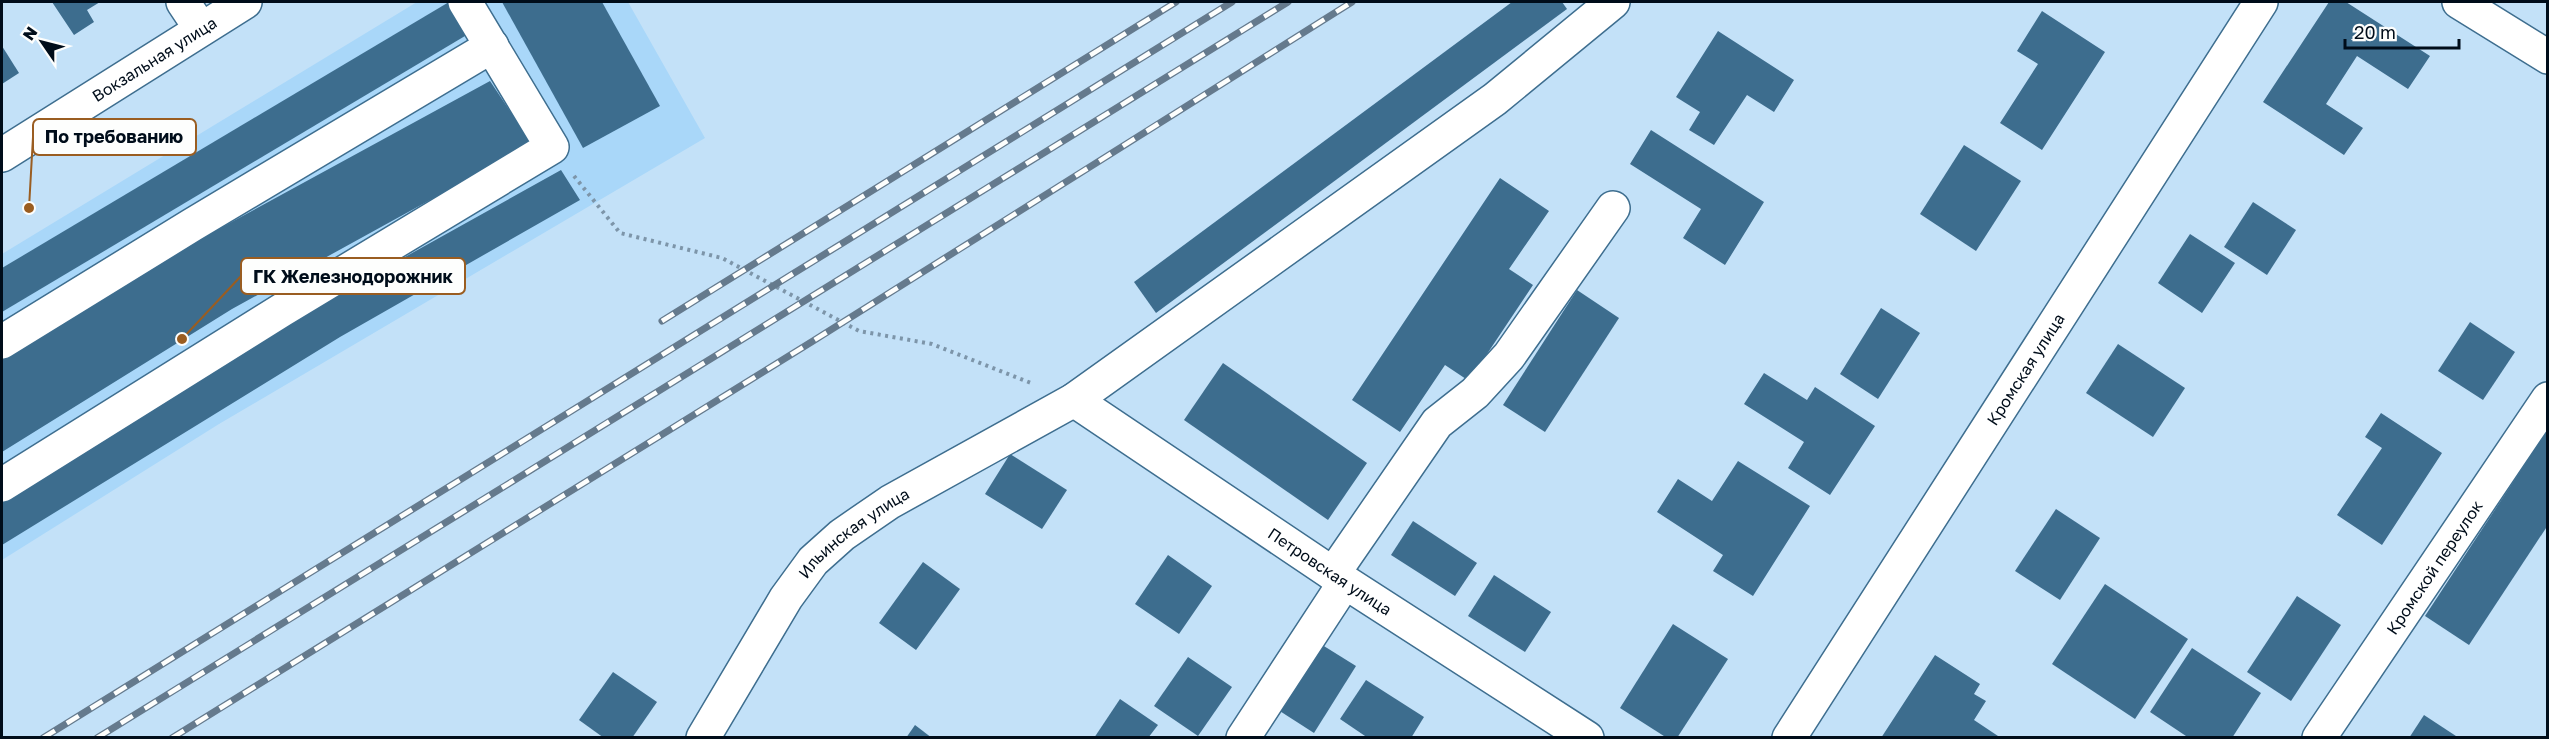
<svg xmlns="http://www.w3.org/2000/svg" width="2549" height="739" font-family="'Golos Text',sans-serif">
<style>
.built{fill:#a9d7f9}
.building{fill:#3d6d8e}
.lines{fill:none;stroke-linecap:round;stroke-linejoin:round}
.minor-casing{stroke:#3e6e8f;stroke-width:36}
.major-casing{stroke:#3e6e8f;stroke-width:36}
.path{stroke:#7d95a9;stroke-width:4;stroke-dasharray:3 4.5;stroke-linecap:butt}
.minor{stroke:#fff;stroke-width:33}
.major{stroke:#fff;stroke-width:33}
.rail-casing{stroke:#657a8d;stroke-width:7}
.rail{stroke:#fdfefd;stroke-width:4.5;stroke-dasharray:14;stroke-linecap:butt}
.labels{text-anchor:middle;stroke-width:5;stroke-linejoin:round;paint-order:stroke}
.street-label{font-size:16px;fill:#000d1a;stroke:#fdfefd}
.leader{fill:none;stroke:#9a5d21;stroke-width:2}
.callout-dot{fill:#9a5d21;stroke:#fdfefd;stroke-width:2}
.callout{fill:#fdfefd;stroke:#9a5d21;stroke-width:2}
.callout-label{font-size:18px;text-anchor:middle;font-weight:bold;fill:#000d1a}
</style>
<rect width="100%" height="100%" fill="#c3e1f8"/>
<!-- built -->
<polygon class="built" points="417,2 628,2 705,138 219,424 2,560 2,254"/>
<!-- building -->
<g class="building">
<polygon points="52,2 100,2 87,10 94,22 74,35"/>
<polygon points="449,2 470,33 2,312 2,268"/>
<polygon points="502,2 602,2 660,106 583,148"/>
<polygon points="1512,2 1562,2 1567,9 1156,313 1134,282"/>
<polygon points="2329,2 2346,2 2430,56 2408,89 2357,56 2326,104 2363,128 2344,155 2263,102"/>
<polygon points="2042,11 2105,52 2042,150 2000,123 2038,64 2017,51"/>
<polygon points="1718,31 1794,80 1774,112 1747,95 1714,145 1689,130 1700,112 1676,97"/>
<polygon points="2,46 19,73 2,84"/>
<polygon points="490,81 532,144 232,309 2,452 2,358 215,231"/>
<polygon points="1651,130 1764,202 1725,265 1683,238 1701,209 1630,164"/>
<polygon points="1964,145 2021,181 1976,251 1920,214"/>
<polygon points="561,170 580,200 340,337 2,545 2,498 326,301"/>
<polygon points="1500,178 1549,211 1509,269 1533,285 1469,381 1445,365 1400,432 1352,400"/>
<polygon points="2253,202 2296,230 2267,275 2224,247"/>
<polygon points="2190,234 2235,263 2202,313 2158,283"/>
<polygon points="1577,290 1619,318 1545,432 1503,405"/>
<polygon points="1881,308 1920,333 1878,399 1840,374"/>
<polygon points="2470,322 2515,352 2483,400 2438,371"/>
<polygon points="2118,344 2185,388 2153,437 2086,393"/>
<polygon points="1223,363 1367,463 1328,520 1184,420"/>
<polygon points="1764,373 1807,400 1815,387 1875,426 1830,495 1788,468 1804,442 1744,404"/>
<polygon points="2381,413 2442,453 2382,545 2337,515 2382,448 2365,437"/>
<polygon points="2546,432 2548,525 2469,645 2425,616"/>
<polygon points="1010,454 1067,490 1042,529 985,494"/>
<polygon points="1738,461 1810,506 1753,596 1713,571 1723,555 1657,512 1678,479 1712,501"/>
<polygon points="2056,509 2100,538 2060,600 2015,571"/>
<polygon points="1413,521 1477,563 1455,596 1391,555"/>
<polygon points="1168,555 1212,586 1179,634 1135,604"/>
<polygon points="923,562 960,589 916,650 879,623"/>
<polygon points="1494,575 1551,612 1525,652 1468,616"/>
<polygon points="2105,584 2188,639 2135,719 2052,664"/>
<polygon points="2297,596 2341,625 2291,701 2247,672"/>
<polygon points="1673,624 1728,659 1677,738 1667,738 1620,708"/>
<polygon points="1311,638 1356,666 1314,733 1269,704"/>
<polygon points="2192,648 2261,693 2232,738 2189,738 2150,712"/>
<polygon points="1935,655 1980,684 1974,694 1986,701 1974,720 2001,738 1881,738"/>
<polygon points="1188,657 1232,687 1198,736 1154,706"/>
<polygon points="613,672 657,702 632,738 604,738 579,720"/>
<polygon points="1366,680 1424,717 1411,738 1368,738 1340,719"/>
<polygon points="1120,699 1158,725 1148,738 1094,738"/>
<polygon points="2424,715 2459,738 2409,738"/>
<polygon points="915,725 932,738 906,738"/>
</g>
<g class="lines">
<!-- minor casing -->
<g class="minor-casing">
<g id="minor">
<polyline points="183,2 201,29"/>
<polyline points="2459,2 2548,57"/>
<polyline points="2,342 192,225 492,46"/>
<path id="s1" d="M1074 400 1345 582 1587 738"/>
<polyline points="2,485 282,310 552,147 465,2"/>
<polyline points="1333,574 1437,423 1475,393 1509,356 1613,208"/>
<path id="s2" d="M703 738 786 598 813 561 842 535 890 502 1074 400 1495 99 1613 2"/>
<polyline points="1243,738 1345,582"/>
<path id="s3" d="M1789 738 2261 2"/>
<path id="s4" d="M2319 738 2548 399"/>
</g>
</g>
<!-- major casing -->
<g class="major-casing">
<g id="major">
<path id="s5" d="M2 155 245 2"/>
</g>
</g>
<!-- path -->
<polyline class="path" points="574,176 620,233 722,258 859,331 932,344 1031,383"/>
<!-- minor -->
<use href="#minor" class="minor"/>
<!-- major -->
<use href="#major" class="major"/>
<!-- rail casing -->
<g class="rail-casing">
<g id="rail">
<polyline points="662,321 1176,2"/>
<polyline points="43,738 1232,2"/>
<polyline points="97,738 1288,2"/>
<polyline points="172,738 813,341 1352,2"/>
</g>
</g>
<!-- rail -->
<use href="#rail" class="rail"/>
</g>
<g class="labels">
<!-- street labels -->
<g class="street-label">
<text dy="6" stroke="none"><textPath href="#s5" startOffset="180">Вокзальная улица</textPath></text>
<text dy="6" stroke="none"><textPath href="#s3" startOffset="438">Кромская улица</textPath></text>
<text dy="6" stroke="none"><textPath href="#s2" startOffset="258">Ильинская улица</textPath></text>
<text dy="6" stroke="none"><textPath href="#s4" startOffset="206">Кромской переулок</textPath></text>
<text dy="6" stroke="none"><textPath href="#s1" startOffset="308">Петровская улица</textPath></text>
</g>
</g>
<!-- callouts -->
<path class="leader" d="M29 208L33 137M182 339L241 276"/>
<g class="callout-dot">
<circle cx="29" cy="208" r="6"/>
<circle cx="182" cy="339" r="6"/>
</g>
<g class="callout">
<rect x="33" y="119" width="163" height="36" rx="6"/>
<rect x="241" y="258" width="224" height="36" rx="6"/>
</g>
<g class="callout-label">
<text x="114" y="143">По требованию</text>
<text x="353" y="283">ГК Железнодорожник</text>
</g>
<!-- border -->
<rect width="2549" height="739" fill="none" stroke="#000d1a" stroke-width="6"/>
<!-- north arrow -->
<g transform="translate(42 42) rotate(305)" stroke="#fdfefd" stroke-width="4.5" paint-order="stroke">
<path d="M0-4.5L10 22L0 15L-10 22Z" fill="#000d1a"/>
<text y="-9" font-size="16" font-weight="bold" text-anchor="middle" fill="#000d1a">N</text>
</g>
<!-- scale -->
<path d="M2345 39v9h114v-9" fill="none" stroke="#000d1a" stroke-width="3"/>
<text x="2354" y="39" font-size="18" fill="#000d1a" stroke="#fdfefd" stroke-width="4.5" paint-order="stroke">20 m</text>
</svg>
